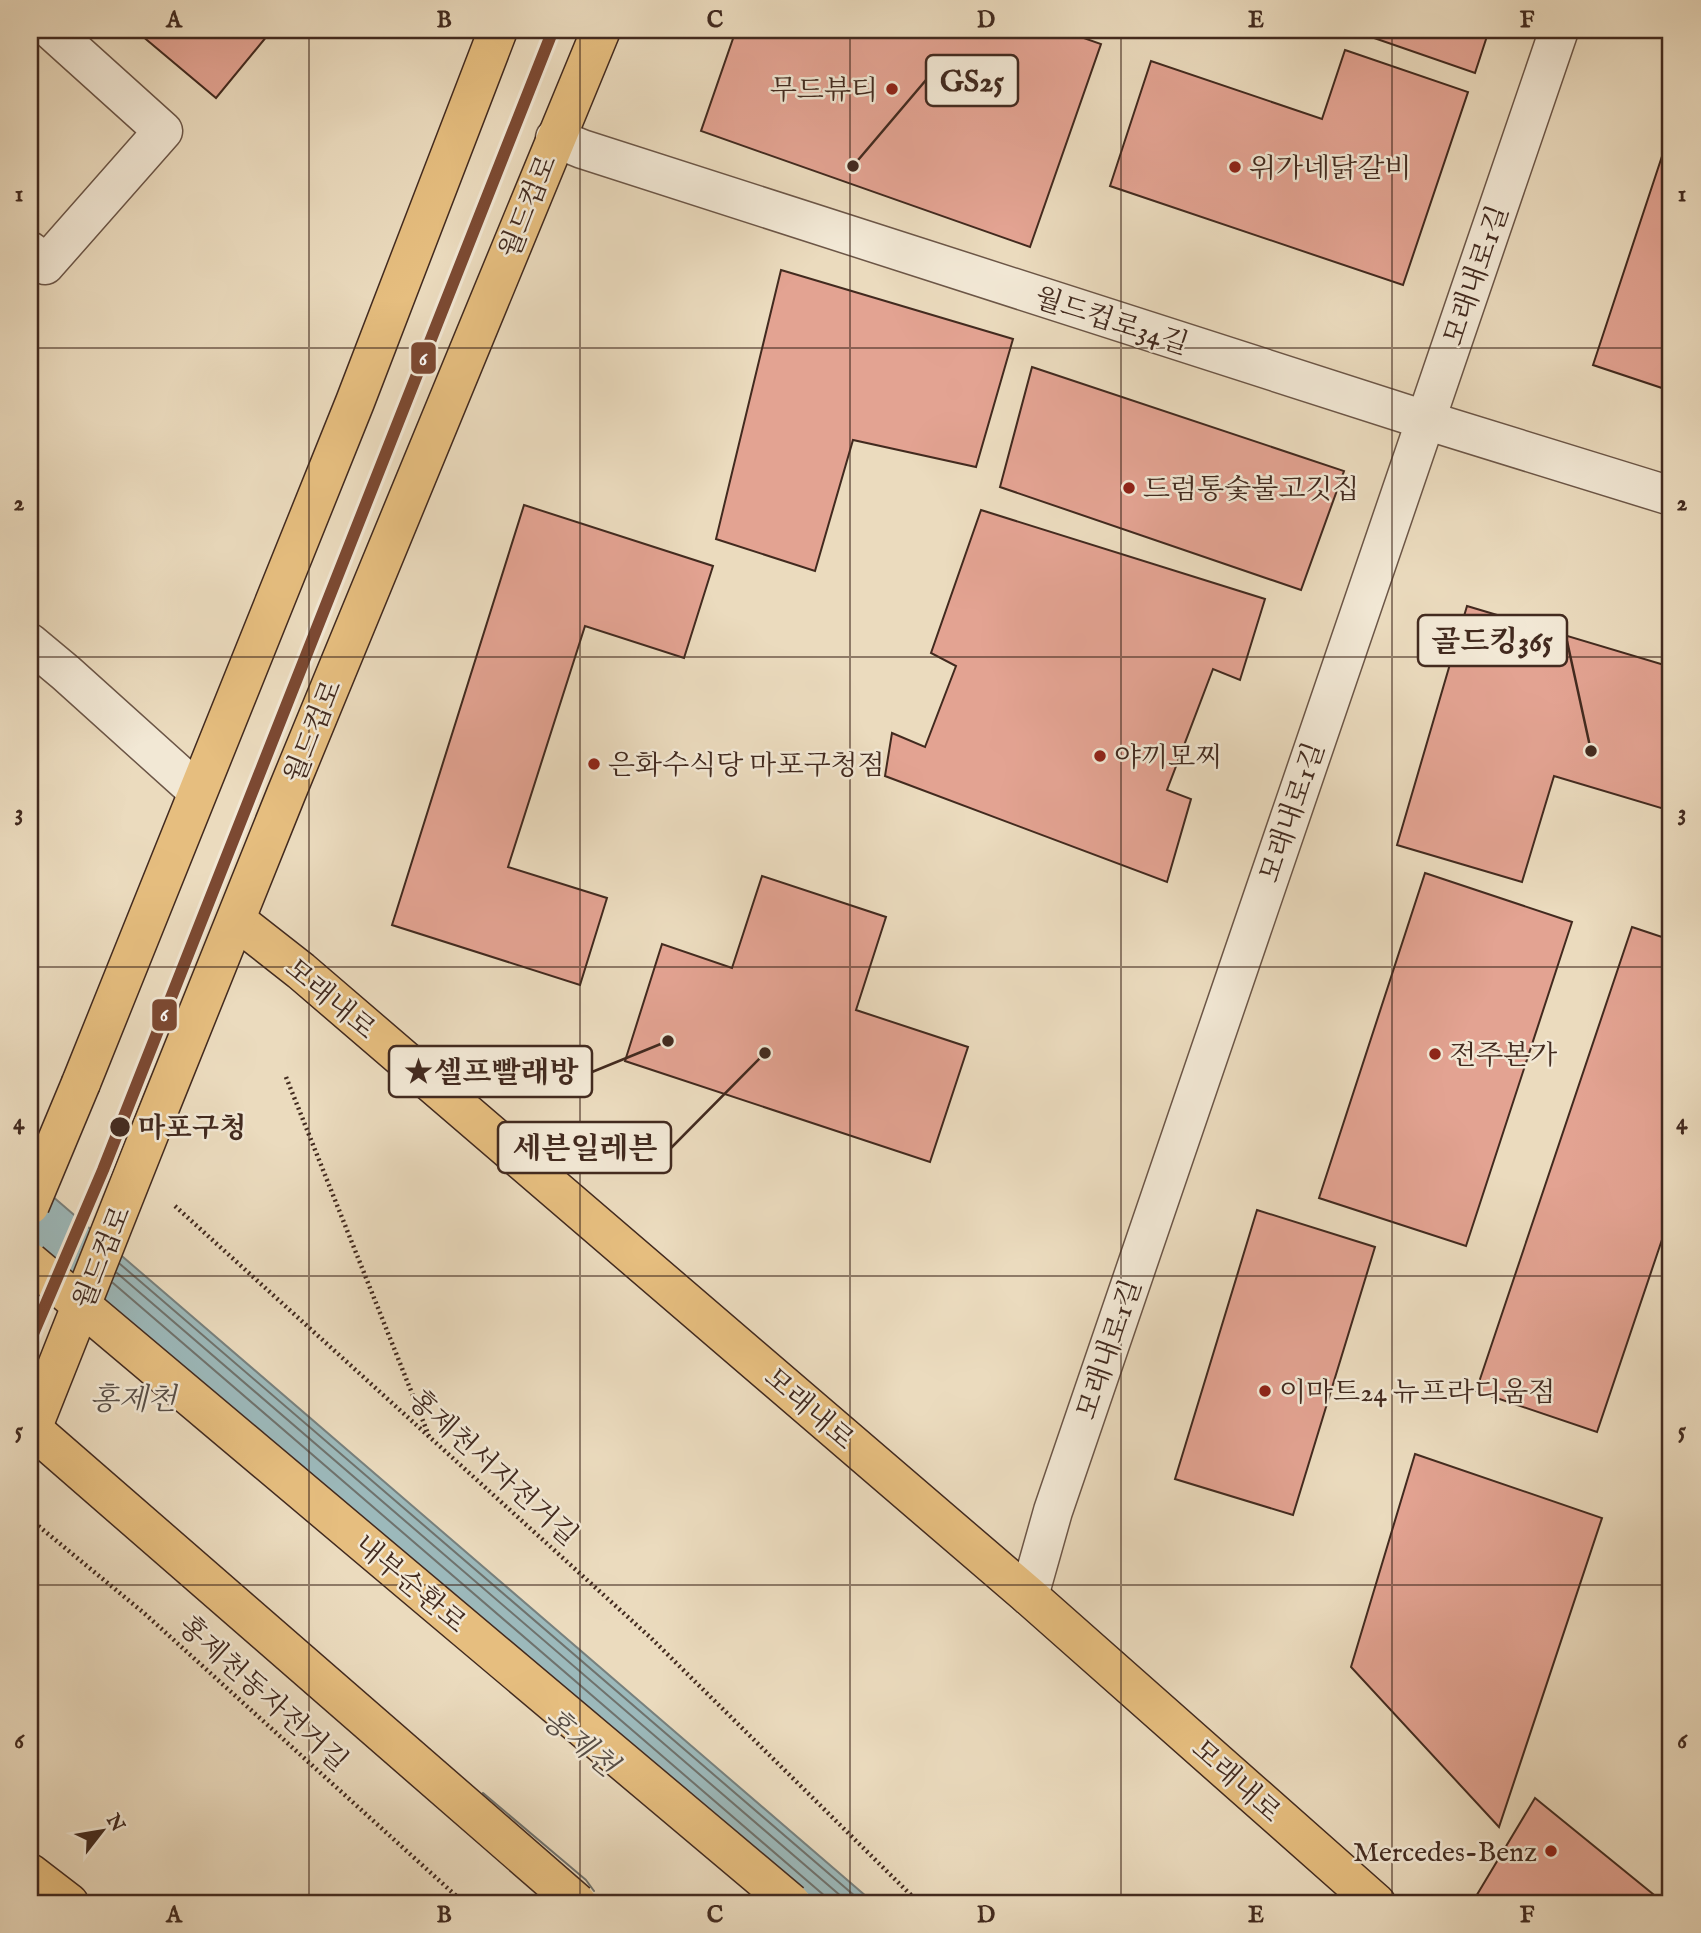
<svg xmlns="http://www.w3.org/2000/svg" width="1701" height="1933" font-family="'IM FELL English','Noto Serif KR',serif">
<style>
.water{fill:#9cb9bb;stroke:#78807d;stroke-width:2}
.pier{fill:#ebdbbe}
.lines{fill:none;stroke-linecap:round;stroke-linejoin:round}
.shore{stroke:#6f726d;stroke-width:2}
.building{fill:#e3a392;stroke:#422a1f;stroke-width:2}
.minor-casing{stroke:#6c5647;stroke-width:41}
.major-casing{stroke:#422a1f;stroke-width:41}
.path{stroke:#422a1f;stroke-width:4.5;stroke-dasharray:2 3.5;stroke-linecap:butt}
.minor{stroke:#f2e8d5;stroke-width:38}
.major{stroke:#e6be7f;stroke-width:38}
.major-bridge-casing{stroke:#422a1f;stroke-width:41;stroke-linecap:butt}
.highway-bridge-casing{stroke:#422a1f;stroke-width:41;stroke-linecap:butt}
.major-bridge{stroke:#e6be7f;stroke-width:38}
.highway-bridge{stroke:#e6be7f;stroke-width:38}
.metro-1-casing{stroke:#f2e8d5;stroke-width:18}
.metro-1{stroke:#7c4932;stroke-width:12}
.grid{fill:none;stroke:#422a1f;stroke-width:2;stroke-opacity:0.55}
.poi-dot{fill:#8f2418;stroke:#f2e8d5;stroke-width:2.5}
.stop-dot{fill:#422a1f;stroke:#f2e8d5;stroke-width:2.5}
.labels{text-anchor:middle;stroke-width:5;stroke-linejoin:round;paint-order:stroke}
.poi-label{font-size:28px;fill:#422a1f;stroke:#f2e8d5;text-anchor:start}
.street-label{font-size:28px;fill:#422a1f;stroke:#f2e8d5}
.stop-label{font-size:28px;font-weight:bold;fill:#422a1f;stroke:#f2e8d5;text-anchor:start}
.water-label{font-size:30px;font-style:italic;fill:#584e46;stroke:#f2e8d5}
.leader{fill:none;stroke:#422a1f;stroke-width:2.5}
.callout-dot{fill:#422a1f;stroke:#f2e8d5;stroke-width:2.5}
.callout{fill:#f2e8d5;stroke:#422a1f;stroke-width:2.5}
.callout-label{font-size:30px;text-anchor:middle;font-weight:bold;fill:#422a1f}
.line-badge{stroke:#f2e8d5;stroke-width:2.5}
.badge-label{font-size:19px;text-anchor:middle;font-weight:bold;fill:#fff}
.neatline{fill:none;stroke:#422a1f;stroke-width:2.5}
.grid-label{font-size:23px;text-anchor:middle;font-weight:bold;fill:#422a1f}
</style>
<rect width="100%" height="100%" fill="#ebdbbe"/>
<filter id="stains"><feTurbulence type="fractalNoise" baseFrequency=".00286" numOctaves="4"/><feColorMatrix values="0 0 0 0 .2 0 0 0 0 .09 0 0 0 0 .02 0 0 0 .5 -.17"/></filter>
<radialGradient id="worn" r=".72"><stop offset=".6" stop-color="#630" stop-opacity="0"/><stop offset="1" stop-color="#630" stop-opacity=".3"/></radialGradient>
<!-- water -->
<polygon class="water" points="30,1177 874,1903 572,1903 30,1445"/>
<!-- pier -->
<polygon class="pier" points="30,1240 819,1903 567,1903 30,1449"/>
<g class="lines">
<!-- shore -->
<g class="shore">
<polyline points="120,1264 863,1903"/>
<polyline points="117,1273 849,1903"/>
<polyline points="113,1283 833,1903"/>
<polyline points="483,1793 586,1880 594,1891"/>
</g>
</g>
<!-- building -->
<g class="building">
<polygon points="135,30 272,30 216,98"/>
<polygon points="736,30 1061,30 1101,44 1030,247 701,131"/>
<polygon points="1351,30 1489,30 1475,73"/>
<polygon points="1345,50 1468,92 1403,285 1110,186 1151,61 1322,119"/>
<polygon points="1671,129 1671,391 1593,365"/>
<polygon points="781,270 1013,339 976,467 853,440 815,571 716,539"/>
<polygon points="1032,367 1344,471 1301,590 1000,487"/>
<polygon points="524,505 713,566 684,658 585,626 508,867 607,898 580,985 392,925"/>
<polygon points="981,510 1265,599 1240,680 1213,669 1167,790 1191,799 1167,882 885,776 892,733 925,747 956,666 931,653"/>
<polygon points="1467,606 1671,667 1671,811 1554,776 1522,882 1397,845"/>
<polygon points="1425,873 1572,922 1466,1246 1319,1198"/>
<polygon points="762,876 886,917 856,1010 968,1047 930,1162 625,1061 662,944 732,968"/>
<polygon points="1632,927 1671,940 1671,1217 1670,1216 1597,1432 1476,1391"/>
<polygon points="1257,1210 1375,1247 1293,1515 1175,1479"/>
<polygon points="1415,1454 1602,1518 1499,1827 1351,1667"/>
<polygon points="1535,1798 1664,1903 1472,1903"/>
</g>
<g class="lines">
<!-- minor casing -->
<g class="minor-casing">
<g id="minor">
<polyline points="555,138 582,149 1425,420 1671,496"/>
<polyline points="30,251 45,265 163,131 51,30"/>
<polyline points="30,643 66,673 197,791"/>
<polyline points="1029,1596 1053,1511 1559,30"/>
</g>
</g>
<!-- major casing -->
<g class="major-casing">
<g id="major">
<polyline points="236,920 301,971 1029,1596 1376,1903"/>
<polyline points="81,1083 355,402 498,30"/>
<polyline points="152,1127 286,794 601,30"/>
<polyline points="30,1873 69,1903"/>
</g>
</g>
<!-- path -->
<g class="path">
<polyline points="286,1077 429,1436"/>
<polyline points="175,1206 651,1638 919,1903"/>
<polyline points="30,1519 144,1613 464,1903"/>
</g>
<!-- minor -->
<use href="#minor" class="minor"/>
<!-- major -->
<use href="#major" class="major"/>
<!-- major-bridge casing -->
<g class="major-bridge-casing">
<g id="major-bridge">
<polyline points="30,1205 81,1083"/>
<polyline points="30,1434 152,1127"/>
</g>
</g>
<!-- highway-bridge casing -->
<g class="highway-bridge-casing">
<g id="highway-bridge">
<polyline points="30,1262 791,1903"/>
<polyline points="30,1427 577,1903"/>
</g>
</g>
<!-- major-bridge -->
<use href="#major-bridge" class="major-bridge"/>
<!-- highway-bridge -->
<use href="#highway-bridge" class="highway-bridge"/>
<!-- metro-1 casing -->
<g class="metro-1-casing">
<polyline id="metro-1" points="30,1341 103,1170 553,30"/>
</g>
<!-- metro-1 -->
<use href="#metro-1" class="metro-1"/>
</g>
<!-- grid -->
<path class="grid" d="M309 30V1903M580 30V1903M850 30V1903M1121 30V1903M1392 30V1903M30 348H1671M30 657H1671M30 967H1671M30 1276H1671M30 1585H1671"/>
<!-- markers -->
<g class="poi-dot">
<circle cx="892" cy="89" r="7"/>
<circle cx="1235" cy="167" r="7"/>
<circle cx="1129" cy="488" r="7"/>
<circle cx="1100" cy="756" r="7"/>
<circle cx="594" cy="764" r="7"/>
<circle cx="1435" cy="1054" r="7"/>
<circle cx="1265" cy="1391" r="7"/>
<circle cx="1551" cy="1851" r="7"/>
</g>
<circle class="stop-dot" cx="120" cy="1127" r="11"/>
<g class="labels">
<!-- poi labels -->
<g class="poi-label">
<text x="878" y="99" text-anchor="end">무드뷰티</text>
<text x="1249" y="177">위가네닭갈비</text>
<text x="1143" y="498">드럼통숯불고깃집</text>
<text x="1114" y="766">야끼모찌</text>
<text x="608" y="774">은화수식당 마포구청점</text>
<text x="1449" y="1064">전주본가</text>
<text x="1279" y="1401">이마트24 뉴프라디움점</text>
<text x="1537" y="1861" text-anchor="end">Mercedes-Benz</text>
</g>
<!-- street labels -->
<g class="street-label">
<text transform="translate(527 206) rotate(-68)" y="10">월드컵로</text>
<text transform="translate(1475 275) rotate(-71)" y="10">모래내로1길</text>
<text transform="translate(1112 320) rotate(18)" y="10">월드컵로34길</text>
<text transform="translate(312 731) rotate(-68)" y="10">월드컵로</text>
<text transform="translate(1291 812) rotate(-71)" y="10">모래내로1길</text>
<text transform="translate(331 998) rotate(40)" y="10">모래내로</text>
<text transform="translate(101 1257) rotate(-68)" y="10">월드컵로</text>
<text transform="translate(1108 1349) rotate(-71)" y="10">모래내로1길</text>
<text transform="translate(810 1408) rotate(41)" y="10">모래내로</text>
<text transform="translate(494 1467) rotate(42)" y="10">홍제천서자전거길</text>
<text transform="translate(411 1583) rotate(40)" y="10">내부순환로</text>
<text transform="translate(264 1693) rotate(42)" y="10">홍제천동자전거길</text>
<text transform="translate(1237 1780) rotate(42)" y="10">모래내로</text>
</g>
<!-- stop labels -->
<g class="stop-label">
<text x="138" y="1137">마포구청</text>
</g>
<!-- water labels -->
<g class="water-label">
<text x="133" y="1409">홍제천</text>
<text transform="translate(580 1742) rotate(40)" y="10">홍제천</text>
</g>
</g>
<!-- callouts -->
<path class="leader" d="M853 166L926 80M1591 751L1567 641M668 1041L592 1072M765 1053L671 1148"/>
<g class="callout-dot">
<circle cx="853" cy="166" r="7"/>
<circle cx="1591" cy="751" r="7"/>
<circle cx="668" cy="1041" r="7"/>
<circle cx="765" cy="1053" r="7"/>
</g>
<g class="callout">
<rect x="926" y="55" width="92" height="51" rx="7"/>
<rect x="1418" y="615" width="149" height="51" rx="7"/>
<rect x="389" y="1046" width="203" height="51" rx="7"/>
<rect x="498" y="1122" width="173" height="51" rx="7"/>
</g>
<g class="callout-label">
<text x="972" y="91">GS25</text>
<text x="1492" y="651">골드킹365</text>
<text x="491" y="1082">★셀프빨래방</text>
<text x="585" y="1158">세븐일레븐</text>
</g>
<g class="line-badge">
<rect x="410" y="341" width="27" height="34" rx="7" fill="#7c4932"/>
<rect x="151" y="998" width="27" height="34" rx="7" fill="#7c4932"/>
</g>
<g class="badge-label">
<text x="423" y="365">6</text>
<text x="164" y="1021">6</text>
</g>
<!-- margin -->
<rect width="1701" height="1933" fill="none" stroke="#ebdbbe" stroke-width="77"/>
<!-- north arrow -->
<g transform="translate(102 1831) rotate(59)" stroke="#f2e8d5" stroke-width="5" paint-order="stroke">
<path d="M0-5L12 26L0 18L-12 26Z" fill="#422a1f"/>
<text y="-10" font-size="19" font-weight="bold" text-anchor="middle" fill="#422a1f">N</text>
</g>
<rect x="38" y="38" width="1624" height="1857" class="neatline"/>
<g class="grid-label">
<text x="174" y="27">A</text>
<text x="444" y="27">B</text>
<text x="715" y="27">C</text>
<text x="986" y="27">D</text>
<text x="1256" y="27">E</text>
<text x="1527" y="27">F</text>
<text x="19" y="201">1</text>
<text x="1682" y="201">1</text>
<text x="19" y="510">2</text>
<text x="1682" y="510">2</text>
<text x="19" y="820">3</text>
<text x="1682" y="820">3</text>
<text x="19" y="1129">4</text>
<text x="1682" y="1129">4</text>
<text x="19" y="1438">5</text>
<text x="1682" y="1438">5</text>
<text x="19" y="1748">6</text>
<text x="1682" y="1748">6</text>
<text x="174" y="1922">A</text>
<text x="444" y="1922">B</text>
<text x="715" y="1922">C</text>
<text x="986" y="1922">D</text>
<text x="1256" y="1922">E</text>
<text x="1527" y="1922">F</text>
</g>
<rect width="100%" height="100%" filter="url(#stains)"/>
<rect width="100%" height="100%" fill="url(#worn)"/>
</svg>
